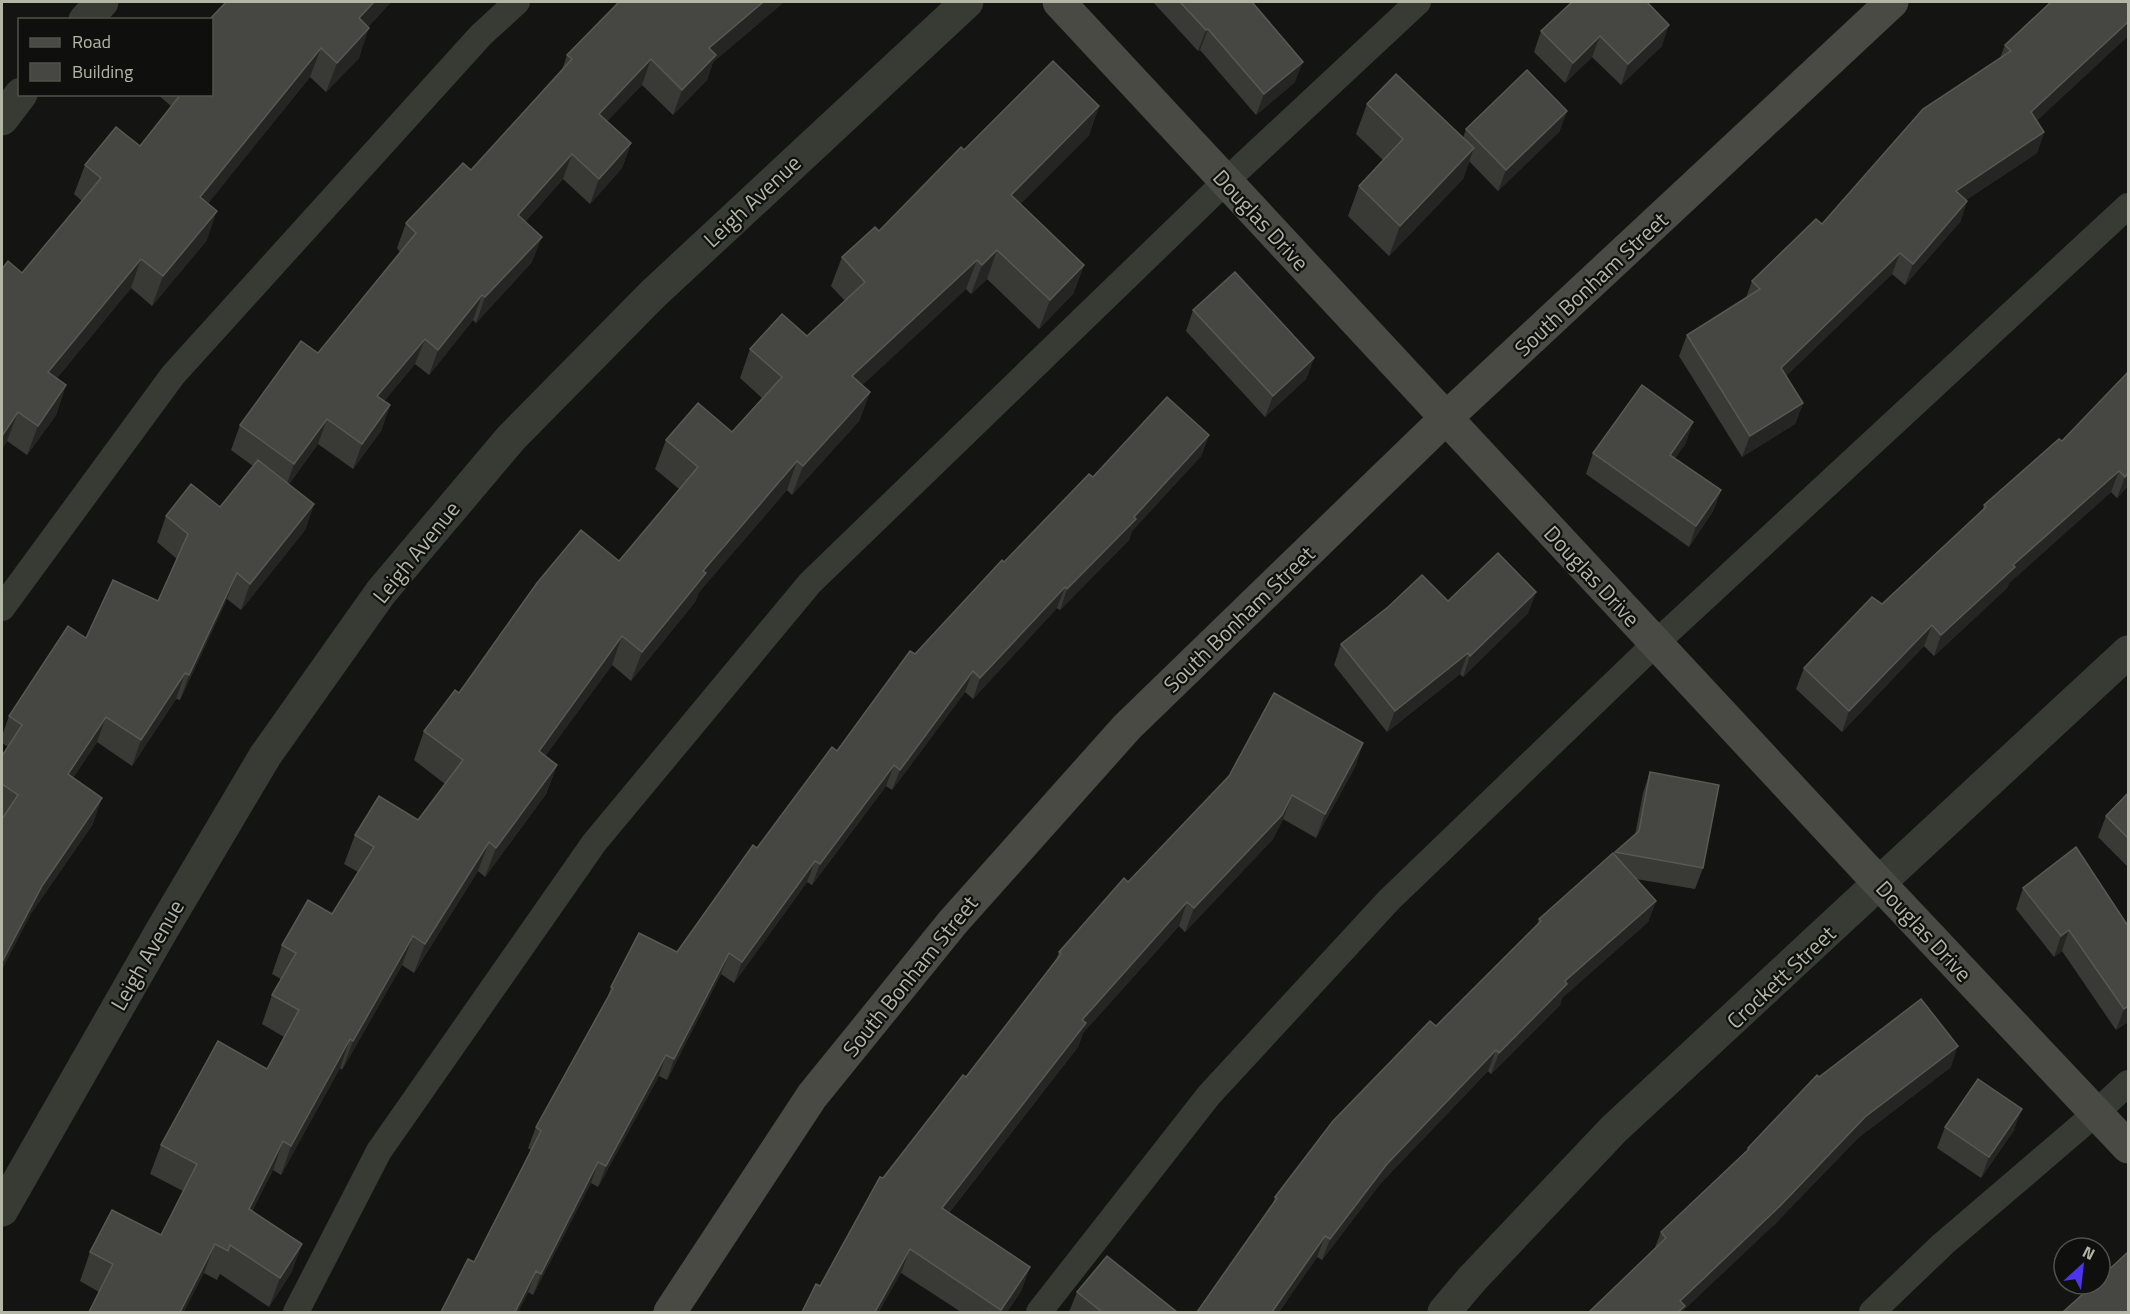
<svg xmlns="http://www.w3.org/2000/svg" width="2130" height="1314" font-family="'Titillium Web',sans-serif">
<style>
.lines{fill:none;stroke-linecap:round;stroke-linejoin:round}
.lane{stroke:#383a34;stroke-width:26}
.street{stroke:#383a34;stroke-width:33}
.secondary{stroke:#484a43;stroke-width:33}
.wall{fill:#393a36}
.shaded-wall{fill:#252623}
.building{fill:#464742;stroke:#575952;stroke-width:1.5}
.labels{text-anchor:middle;stroke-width:4.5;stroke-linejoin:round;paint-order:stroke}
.street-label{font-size:22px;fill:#b3b5a5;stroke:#0f100e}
</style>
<rect width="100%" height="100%" fill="#141513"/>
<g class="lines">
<!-- lane -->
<g class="lane">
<polyline points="2,608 173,375 481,35 517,2"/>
<polyline points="296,1312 379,1151 594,843 810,583 1226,181 1418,2"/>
<polyline points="1039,1312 1209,1095 1389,900 1656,643 2128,206"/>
<polyline points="1872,1312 1943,1244 2096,1113 2128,1083"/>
</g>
<!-- street -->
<g class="street">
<polyline points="85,20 102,2"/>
<polyline points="2,119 21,94"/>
<polyline points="2,1210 162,930 265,756 381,592 511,438 653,294 967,2"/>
<polyline points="1444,1312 1472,1279 1614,1129 2128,652"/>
</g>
<!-- secondary -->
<g class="secondary">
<polyline points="1059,2 1880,884 2128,1147"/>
<polyline points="670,1312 812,1096 953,922 1127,727 1446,418 1892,2"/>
</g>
</g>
<!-- wall -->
<g class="wall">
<polygon points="226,2 391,2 368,27 359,58 326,92 310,77 208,203 207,240 152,306 131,288 57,378 66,385 56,415 27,455 7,441 2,449 2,269 22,273 82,201 74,194 85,165 140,146 171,106 157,94 212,94"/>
<polygon points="619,2 784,2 713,62 707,80 673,115 642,85 607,121 631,143 622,168 590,204 563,179 525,222 532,262 476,323 473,320 429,375 415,364 384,401 390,405 381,431 353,469 318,444 289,484 314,504 305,530 241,610 227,599 180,700 176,699 132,766 97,742 73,778 93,824 32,912 3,817 2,816 2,756 8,747 2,743 2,736 9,716 86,638 158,601 177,559 157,542 166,516 220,507 253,466 231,450 240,425 318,353 400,252 397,248 406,223 471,170 562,70 567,55"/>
<polygon points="1153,2 1254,2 1253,3 1295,82 1256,115 1200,50 1198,51"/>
<polygon points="1572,2 1662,46 1621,85 1592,57 1565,83 1534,52 1541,31"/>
<polygon points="2128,36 2037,120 2044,132 2037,153 1966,200 1967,201 1960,222 1905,285 1892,274 1786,376 1803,403 1795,424 1742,457 1679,356 1687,335 1746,298 1752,281 1822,224 2000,58 2005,45"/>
<polygon points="1367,104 1463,138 1466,129 1567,111 1559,132 1498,191 1469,161 1463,179 1389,256 1348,216 1359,186 1383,160 1356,134"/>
<polygon points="1099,106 1089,135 1020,204 1084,265 1073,294 1039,329 987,279 971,294 966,289 862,385 870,392 859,421 792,495 787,490 699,592 695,602 631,681 612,665 545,756 557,765 546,794 485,877 478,871 414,973 402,965 342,1070 340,1068 281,1175 273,1170 252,1211 302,1244 291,1273 269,1307 220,1274 217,1280 204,1273 99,1292 80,1281 90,1252 161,1235 183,1191 150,1174 161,1145 267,1069 284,1037 262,1024 272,995 281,979 272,974 282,945 332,914 358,872 344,864 355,835 418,820 445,784 414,760 424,731 459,693 619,561 679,489 655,469 666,440 732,432 762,398 740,378 750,349 807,336 845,301 831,286 842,257 879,231 964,150"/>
<polygon points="1193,310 1314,358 1306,379 1265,417 1186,331"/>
<polygon points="2128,372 2128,486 2117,498 2111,492 2009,583 2007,588 1934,656 1924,646 1842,732 1796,689 1804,668 1882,604 1982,512 1984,505 2062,441"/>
<polygon points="1209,435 1201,456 1132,531 1129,540 1060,610 1057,608 973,699 965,692 892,790 886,786 812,885 807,882 734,983 721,974 667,1080 659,1076 598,1187 591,1183 533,1295 528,1292 518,1312 441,1312 474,1262 531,1150 528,1148 536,1127 607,999 611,987 677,952 757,848 915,654 1004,562 1093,477"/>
<polygon points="1686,443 1675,458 1721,490 1713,511 1689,547 1586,474 1593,453"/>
<polygon points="1536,592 1528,613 1463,677 1460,674 1387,732 1334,665 1341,644 1448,601"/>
<polygon points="1363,743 1355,767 1316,838 1283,819 1273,839 1185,932 1179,926 1083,1033 1078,1047 949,1213 1030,1267 1021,1291 1007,1312 961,1312 901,1273 820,1286 883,1178 966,1077 1056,960 1059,952 1128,882"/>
<polygon points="1650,772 1703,868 1695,889 1636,879 1656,901 1648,922 1562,998 1560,1005 1491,1074 1488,1071 1380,1184 1322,1260 1317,1257 1279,1312 1197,1312 1273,1204 1275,1197 1436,1026 1537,925 1539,919 1614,854 1615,852 1635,835 1643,793"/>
<polygon points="2128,793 2128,867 2098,837 2106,816"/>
<polygon points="2076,847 2128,1022 2116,1030 2062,951 2054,957 2016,909 2023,888"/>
<polygon points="1951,1067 1858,1138 1773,1226 1654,1250 1661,1232 1746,1151 1748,1148 1819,1077"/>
<polygon points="1945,1127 2014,1130 1981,1178 1937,1148"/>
<polygon points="1077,1292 1177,1312 1069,1312"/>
</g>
<!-- shaded-wall -->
<g class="shaded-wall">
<polygon points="374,2 391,2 348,48 359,18"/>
<polygon points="763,2 784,2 713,62 707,80 673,115 682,90 709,48"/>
<polygon points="2128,22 2128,36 2024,133 2031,112"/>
<polygon points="1669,25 1662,46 1621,85 1628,64"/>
<polygon points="369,28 359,58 326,92 337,63"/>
<polygon points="1208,29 1200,50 1198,51 1206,30"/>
<polygon points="1600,36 1592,57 1565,83 1573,63"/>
<polygon points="321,48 310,77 190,226 200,197"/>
<polygon points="651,59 642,85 590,139 599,114"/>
<polygon points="1303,62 1295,82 1256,115 1264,94"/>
<polygon points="1099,106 1089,135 1000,224 1011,195"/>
<polygon points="1567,111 1559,132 1498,191 1506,170"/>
<polygon points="2044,132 2037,153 1948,212 1956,191"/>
<polygon points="631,143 622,168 590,204 599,179"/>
<polygon points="1474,148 1463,179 1389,256 1400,226"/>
<polygon points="572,154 563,179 509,240 518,215"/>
<polygon points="1967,201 1960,222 1905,285 1913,264"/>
<polygon points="217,211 207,240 152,306 163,276"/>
<polygon points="542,237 532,262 476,323 485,297"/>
<polygon points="997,250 987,279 971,294 982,265"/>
<polygon points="1900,253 1892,274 1773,389 1781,368"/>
<polygon points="141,259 131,288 37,402 48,372"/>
<polygon points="977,260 966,289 841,405 852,376"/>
<polygon points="1084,265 1073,294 1039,329 1050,300"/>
<polygon points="482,295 473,320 429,375 438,350"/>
<polygon points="425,339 415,364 368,421 377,396"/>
<polygon points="1314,358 1306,379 1265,417 1273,396"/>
<polygon points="66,385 56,415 27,455 38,426"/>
<polygon points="870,392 859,421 792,495 803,466"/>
<polygon points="1803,403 1795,424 1742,457 1750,436"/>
<polygon points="390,405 381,431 353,469 362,444"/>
<polygon points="18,412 7,441 2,449 2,436"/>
<polygon points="327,419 318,444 285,489 294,464"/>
<polygon points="1693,422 1686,443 1662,475 1670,455"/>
<polygon points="1209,435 1201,456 1132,531 1129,540 1060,610 1067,589"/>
<polygon points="797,461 787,490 699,592 695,602 631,681 642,652 703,571"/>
<polygon points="2119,471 2111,492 2009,583 2007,588 1934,656 1941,635 2013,565"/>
<polygon points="2128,473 2128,486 2117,498 2125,477"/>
<polygon points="1721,490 1713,511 1689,547 1696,526"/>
<polygon points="314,504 305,530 241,610 250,584"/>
<polygon points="237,573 227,599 180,700 189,675"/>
<polygon points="1065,587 1057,608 973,699 980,678"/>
<polygon points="1536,592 1528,613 1463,677 1470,656"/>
<polygon points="1932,625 1924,646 1842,732 1849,711"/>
<polygon points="622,636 612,665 528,780 539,751"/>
<polygon points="1468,653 1460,674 1387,732 1395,711"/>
<polygon points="973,671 965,692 892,790 900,770"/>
<polygon points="185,673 176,699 132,766 141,740"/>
<polygon points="106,717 97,742 58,800 68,774"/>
<polygon points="1363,743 1355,767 1316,838 1325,814"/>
<polygon points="557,765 546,794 485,877 496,848"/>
<polygon points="894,765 886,786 812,885 820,864"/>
<polygon points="1292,795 1283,819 1273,839 1185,932 1194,908"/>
<polygon points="102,798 93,824 32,912 2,970 2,962 42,886"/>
<polygon points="489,842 478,871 414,973 425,944"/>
<polygon points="815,861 807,882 734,983 742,962"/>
<polygon points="1656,901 1648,922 1562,998 1560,1005 1491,1074 1499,1053 1565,981"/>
<polygon points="1187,902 1179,926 1083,1033 1078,1047 934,1232 942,1208 1082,1020"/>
<polygon points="2069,930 2062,951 2054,957 2061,936"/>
<polygon points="413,936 402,965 342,1070 353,1041"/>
<polygon points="729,953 721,974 667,1080 674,1059"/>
<polygon points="2128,1006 2128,1022 2116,1030 2124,1009"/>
<polygon points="350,1039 340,1068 281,1175 291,1146"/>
<polygon points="1958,1046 1951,1067 1858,1138 1773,1226 1682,1312 1676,1312 1680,1301 1865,1117"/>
<polygon points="1496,1050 1488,1071 1380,1184 1322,1260 1330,1239 1387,1164"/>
<polygon points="666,1055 659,1076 598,1187 606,1166"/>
<polygon points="2022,1109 2014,1130 1981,1178 1989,1157"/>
<polygon points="283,1141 273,1170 239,1238 249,1209"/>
<polygon points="598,1162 591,1183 533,1295 541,1274"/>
<polygon points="1325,1236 1317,1257 1279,1312 1272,1312"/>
<polygon points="215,1244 204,1273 184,1312 180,1312"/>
<polygon points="302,1244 291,1273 269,1307 280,1278"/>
<polygon points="910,1249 901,1273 879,1312 875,1312"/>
<polygon points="1030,1267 1021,1291 1007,1312 1000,1312"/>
<polygon points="536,1271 528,1292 518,1312 515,1312"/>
</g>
<!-- building -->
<g class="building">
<polygon points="226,2 374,2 359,18 369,28 337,63 321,48 200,197 217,211 163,276 141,259 48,372 66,385 38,426 18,412 2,436 2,269 8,261 22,273 101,178 85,165 116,127 140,146 181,94 212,94 212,20 209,20"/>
<polygon points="619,2 763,2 709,48 716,55 682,90 651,59 599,114 631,143 599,179 572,154 518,215 542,237 485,297 482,295 438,350 425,339 377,396 390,405 362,444 327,419 294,464 240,425 301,341 318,353 416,233 406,223 463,163 471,170 572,59 567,55"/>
<polygon points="1180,2 1252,2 1303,62 1264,94 1208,29 1206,30"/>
<polygon points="1572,2 1647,2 1669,25 1628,64 1600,36 1573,63 1541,31"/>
<polygon points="2051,2 2128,2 2128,22 2031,112 2044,132 1956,191 1967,201 1913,264 1900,253 1781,368 1803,403 1750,436 1687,335 1760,289 1752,281 1816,219 1822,224 1923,109 2011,51 2005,45"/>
<polygon points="1053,61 1099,106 1011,195 1084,265 1050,300 997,250 982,265 977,260 852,376 870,392 803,466 797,461 703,571 706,573 642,652 622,636 539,751 557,765 496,848 489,842 425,944 413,936 353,1041 350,1039 291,1146 283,1141 249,1209 302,1244 280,1278 230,1245 228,1251 215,1244 180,1312 89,1312 113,1264 90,1252 112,1210 161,1235 197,1164 161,1145 218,1041 267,1069 299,1010 272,995 296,953 282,945 308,900 332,914 374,847 355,835 379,796 418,820 463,760 424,731 455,690 459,693 537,583 581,530 619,561 698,467 666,440 698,403 732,432 782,377 750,349 782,314 807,336 865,282 842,257 875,227 879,231 961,147 964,150"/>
<polygon points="1527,70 1567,111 1506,170 1466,129"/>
<polygon points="1396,74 1474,148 1400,226 1359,186 1403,139 1367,104"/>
<polygon points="1235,272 1314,358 1273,396 1193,310"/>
<polygon points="2128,372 2128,473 2125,477 2119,471 2013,565 2015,567 1941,635 1932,625 1849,711 1804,668 1872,597 1882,604 1986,507 1984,505 2059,439 2062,441"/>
<polygon points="1642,385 1693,422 1670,455 1721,490 1696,526 1593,453"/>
<polygon points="1167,397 1209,435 1134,517 1136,519 1067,589 1065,587 980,678 973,671 900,770 894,765 820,864 815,861 742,962 729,953 674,1059 666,1055 606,1166 598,1162 541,1274 536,1271 515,1312 441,1312 468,1259 474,1262 541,1131 536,1127 613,988 611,987 639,933 677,952 753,845 757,848 832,747 837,751 910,651 915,654 1002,560 1004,562 1089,474 1093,477"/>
<polygon points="258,460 314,504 250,584 237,573 189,675 185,673 141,740 106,717 68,774 102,798 42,886 2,962 2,819 18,795 2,784 2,756 22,725 9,716 68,626 86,638 113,580 158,601 188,534 166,516 191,484 220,507"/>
<polygon points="1498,553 1536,592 1470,656 1468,653 1395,711 1341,644 1388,607 1422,575 1448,601"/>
<polygon points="1274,693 1363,743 1325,814 1292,795 1282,815 1194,908 1187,902 1082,1020 1086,1023 942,1208 1030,1267 1001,1310 910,1249 875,1312 802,1312 816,1284 820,1286 880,1177 883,1178 963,1075 966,1077 1061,954 1059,952 1124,878 1128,882 1229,776"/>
<polygon points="1650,772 1719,785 1703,868 1615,852 1639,831"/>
<polygon points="2128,793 2128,838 2106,816"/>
<polygon points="2076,847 2128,926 2128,1006 2124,1009 2069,930 2061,936 2023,888"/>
<polygon points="1613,853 1656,901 1565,981 1567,984 1499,1053 1496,1050 1387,1164 1330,1239 1325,1236 1272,1312 1197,1312 1277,1198 1275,1197 1333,1121 1430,1021 1436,1026 1541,921 1539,919"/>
<polygon points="1921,999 1958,1046 1865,1117 1781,1205 1680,1301 1685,1306 1678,1312 1589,1312 1666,1238 1661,1232 1749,1149 1748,1148 1817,1075 1819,1077"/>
<polygon points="1978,1079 2022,1109 1989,1157 1945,1127"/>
<polygon points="2128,1252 2128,1312 2063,1312 2094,1284 2100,1284 2100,1278"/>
<polygon points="1107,1256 1177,1312 1102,1312 1077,1292"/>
</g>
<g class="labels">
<!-- street labels -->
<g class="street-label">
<text transform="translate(752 201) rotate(-43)" y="8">Leigh Avenue</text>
<text transform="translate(1261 220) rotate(47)" y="8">Douglas Drive</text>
<text transform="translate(1591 284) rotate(-43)" y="8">South Bonham Street</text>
<text transform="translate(416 552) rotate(-51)" y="8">Leigh Avenue</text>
<text transform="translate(1592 576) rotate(47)" y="8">Douglas Drive</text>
<text transform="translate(1239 619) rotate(-44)" y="8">South Bonham Street</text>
<text transform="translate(1924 931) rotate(47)" y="8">Douglas Drive</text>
<text transform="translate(147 955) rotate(-60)" y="8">Leigh Avenue</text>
<text transform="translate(910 976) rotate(-51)" y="8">South Bonham Street</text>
<text transform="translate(1781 977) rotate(-43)" y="8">Crockett Street</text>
</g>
</g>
<!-- border -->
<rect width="2130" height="1314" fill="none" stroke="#b3b5a5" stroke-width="6"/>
<!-- legend -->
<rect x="18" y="18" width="195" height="78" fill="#0f100e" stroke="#51524a" stroke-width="1.5"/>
<rect x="30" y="38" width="30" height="9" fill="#484a43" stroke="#51524a" stroke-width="1.5"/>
<text x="72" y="48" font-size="18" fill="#b3b5a5">Road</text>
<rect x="30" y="63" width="30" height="18" fill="#464742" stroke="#51524a" stroke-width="1.5"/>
<text x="72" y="78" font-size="18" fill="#b3b5a5">Building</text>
<!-- north arrow -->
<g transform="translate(2082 1266) rotate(27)"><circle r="28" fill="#0f100e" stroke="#51524a" stroke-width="1.5"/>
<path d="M0-4.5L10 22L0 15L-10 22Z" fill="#4c35ec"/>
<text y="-9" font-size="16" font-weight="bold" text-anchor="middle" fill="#b3b5a5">N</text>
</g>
</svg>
